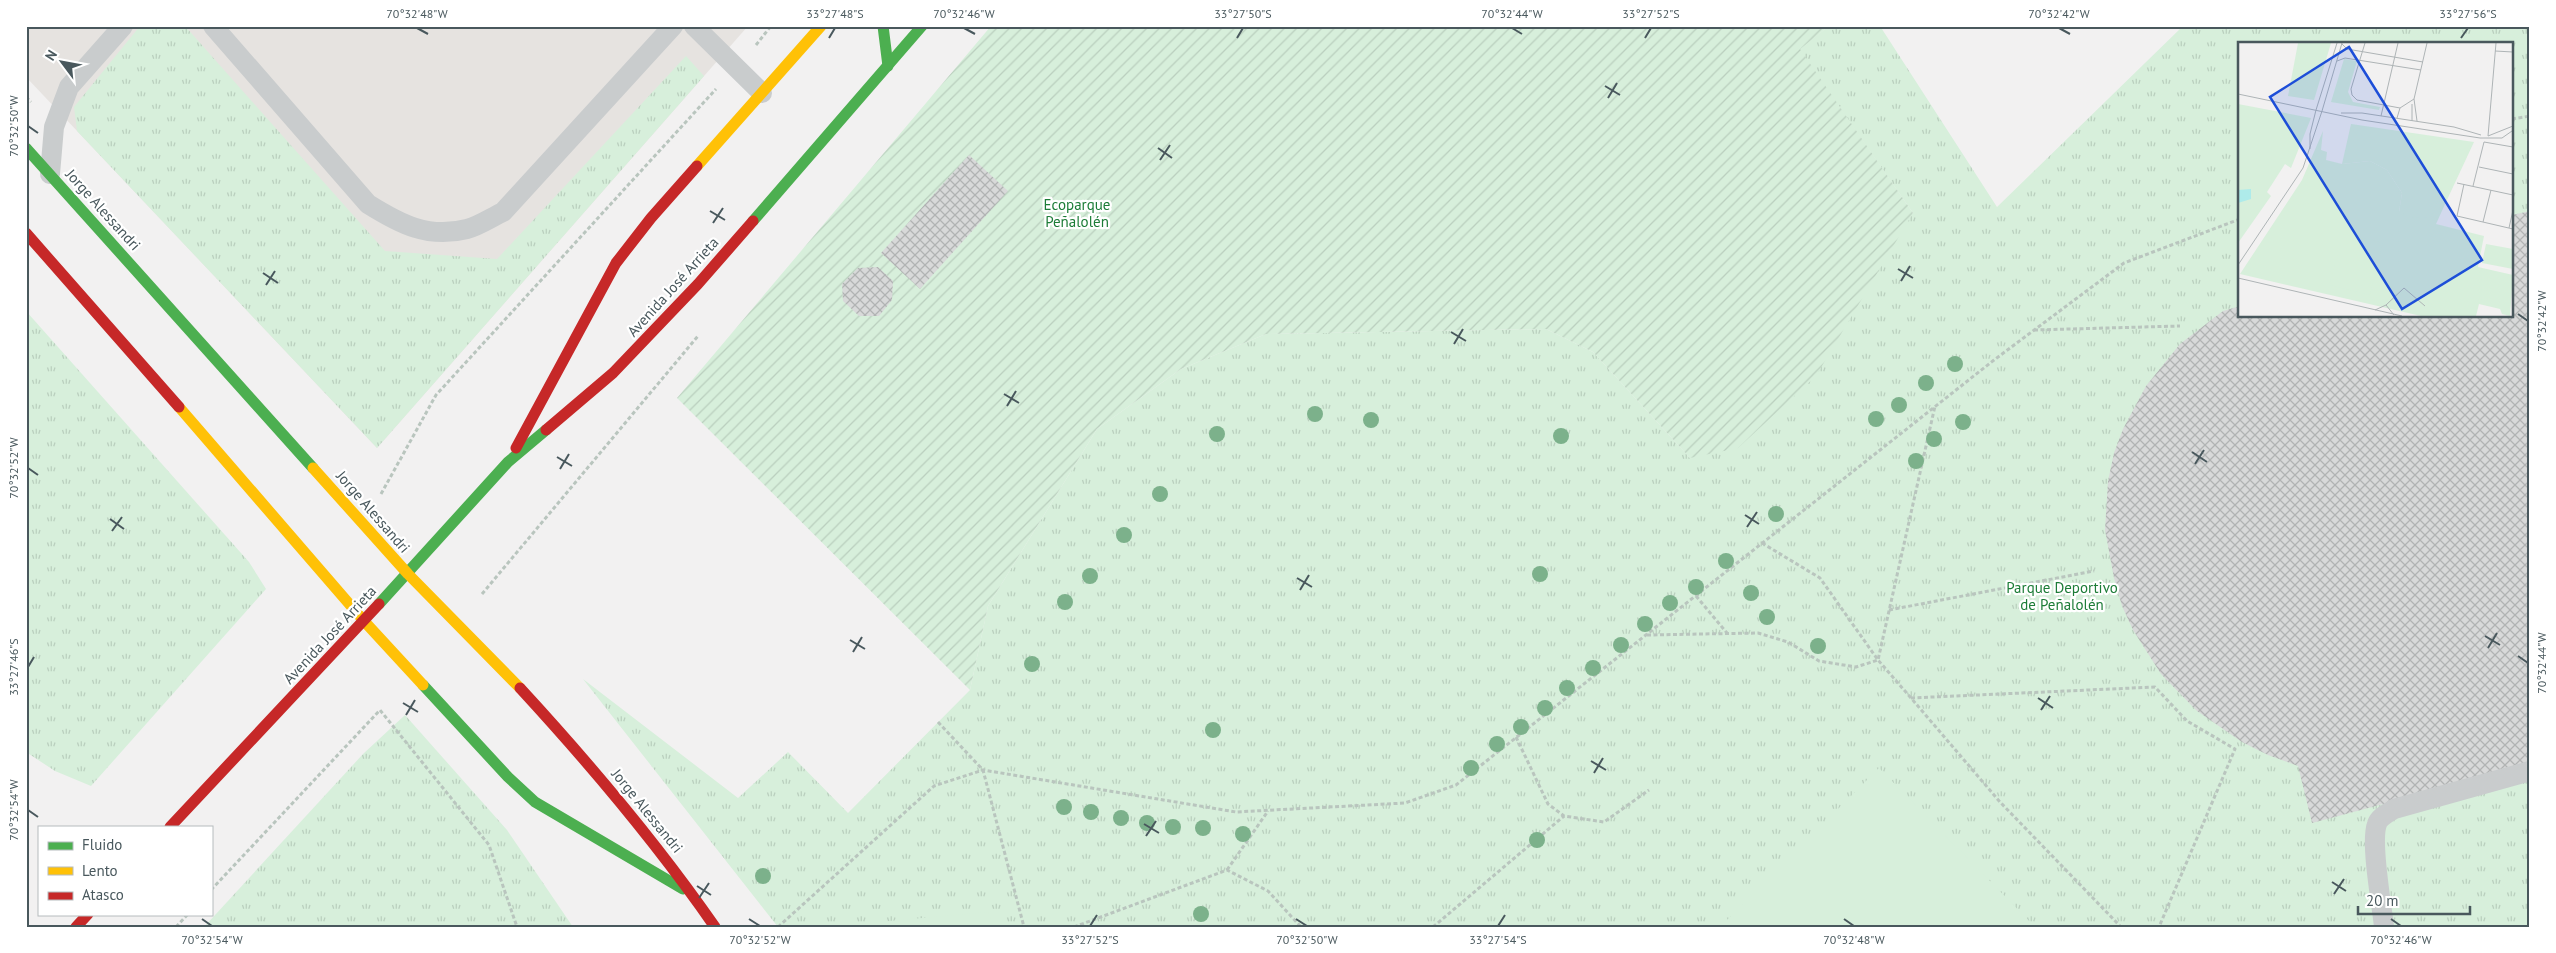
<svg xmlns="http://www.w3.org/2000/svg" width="2556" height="953" font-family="'PT Sans',sans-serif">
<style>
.commercial{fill:#e6e3e0}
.grass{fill:url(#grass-tufts);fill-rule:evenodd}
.garden{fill:url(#garden-furrows)}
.pitch{fill:#d7efdb}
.building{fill:url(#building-cross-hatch)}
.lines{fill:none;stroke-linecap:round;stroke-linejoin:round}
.path{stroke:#b9c5be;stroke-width:3;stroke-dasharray:4 2.5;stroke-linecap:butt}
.lane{stroke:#c9cccd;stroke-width:20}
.fast{stroke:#4caf50;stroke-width:11}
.slow{stroke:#ffc107;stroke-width:11}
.jam{stroke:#c62828;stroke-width:11}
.tree{fill:#7cb18b}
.ticks{fill:none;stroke:#49585d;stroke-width:2}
.labels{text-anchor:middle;stroke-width:4.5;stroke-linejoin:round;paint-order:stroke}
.park-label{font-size:15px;fill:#1c7c37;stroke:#fff}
.street-label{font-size:15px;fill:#49585d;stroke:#fff}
.inset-road{fill:none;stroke:#aeb4b6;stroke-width:1}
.view{fill:#1d4ed8;fill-opacity:0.15;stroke:#1d4ed8;stroke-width:2.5}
.inset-edge{fill:none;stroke:#49585d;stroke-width:2.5}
.neatline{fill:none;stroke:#49585d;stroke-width:2}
.ticks-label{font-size:12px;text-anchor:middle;fill:#49585d}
</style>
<defs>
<pattern id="grass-tufts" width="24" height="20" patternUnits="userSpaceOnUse" patternTransform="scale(1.25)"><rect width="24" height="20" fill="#d7efdb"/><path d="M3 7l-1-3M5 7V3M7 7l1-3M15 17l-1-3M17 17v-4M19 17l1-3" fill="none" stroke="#bacfbe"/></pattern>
<pattern id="garden-furrows" width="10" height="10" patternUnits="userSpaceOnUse" patternTransform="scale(1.25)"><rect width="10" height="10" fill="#d7efdb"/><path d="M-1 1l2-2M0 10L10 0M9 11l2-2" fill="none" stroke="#bacfbe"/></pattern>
<pattern id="building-cross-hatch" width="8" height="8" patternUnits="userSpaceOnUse" patternTransform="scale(1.25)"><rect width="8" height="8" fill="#d8d9d9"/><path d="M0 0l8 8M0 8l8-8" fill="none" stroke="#b1b3b3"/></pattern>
</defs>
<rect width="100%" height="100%" fill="#f2f1f1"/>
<!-- commercial -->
<polygon class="commercial" points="26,26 748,26 377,448 26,77"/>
<!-- grass -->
<g class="grass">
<polygon points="140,26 185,26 385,251 497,259 686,56 704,76 377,448 77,131 74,107"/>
<path d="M1829 26H1880L1997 207 2183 26H2530V927H778L583 679 738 798 788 752 848 813 970 690 988 606 1097 429 1181 369 1266 334 1546 329 1593 352 1690 458 1913 213 1799 49ZM2240 44H2512V316H2240Z"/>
<polygon points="26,311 249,562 266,589 91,786 55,771 26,752"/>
<polygon points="405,715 507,830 573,927 204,927 363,754"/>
</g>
<!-- garden -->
<polygon class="garden" points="991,26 1829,26 1800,49 1913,213 1816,376 1738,448 1690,458 1593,352 1546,329 1266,334 1181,369 1097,429 988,606 970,690 677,398"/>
<!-- pitch -->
<g class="pitch">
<polygon points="1879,768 2035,927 1720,927"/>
<polygon points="988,912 994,927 834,927 834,926"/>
</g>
<!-- building -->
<g class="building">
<polygon points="969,155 1008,191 920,289 881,253"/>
<polygon points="2530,211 2530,765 2312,823 2298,766 2268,755 2242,742 2197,711 2161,674 2133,630 2122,606 2114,578 2105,530 2108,481 2114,453 2123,429 2146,386 2180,344 2223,311 2240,306 2240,316 2512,316 2512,215"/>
<polygon points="878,267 893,281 892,300 879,316 859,316 843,301 842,284 858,268"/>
</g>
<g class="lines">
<!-- path -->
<g class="path">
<polyline points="756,45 771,26"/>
<polyline points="26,97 31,102"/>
<polyline points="2512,119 2530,116"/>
<polyline points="2034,330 2180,326"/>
<polyline points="381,494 436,395 716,89"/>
<polyline points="1762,543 1820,578 1878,660 1911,698 2000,802 2121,927"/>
<polyline points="482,594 698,336"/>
<polyline points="1696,596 1727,633"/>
<polyline points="1889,610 2094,571"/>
<polyline points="1647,635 1758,633 1788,642 1819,661 1856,667 1878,660 1935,406"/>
<polyline points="1911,698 2155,687 2187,721 2235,749 2159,927"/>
<polyline points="938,722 983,770 1024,927"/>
<polyline points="1516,737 1548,804 1564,816 1604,822 1649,790"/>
<polyline points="1227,870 1268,811"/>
<polyline points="211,890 380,710 489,845 517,927"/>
<polyline points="176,927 188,914"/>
<polyline points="778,927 934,786 983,770 1236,812 1405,803 1456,785 1994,360 2124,263 2240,219"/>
<polyline points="1074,927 1227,870 1268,891 1301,927"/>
<polyline points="1433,927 1564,816"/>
</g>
<!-- lane -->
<g class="lane">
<path d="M213 26 368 204C400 224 428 239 467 229 479 226 492 217 503 212L673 26"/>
<polyline points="694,26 762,93"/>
<polyline points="50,174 54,127 69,87 123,26"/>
<path d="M2384 927C2382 905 2370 843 2377 824 2379 817 2388 813 2394 809L2530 771"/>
</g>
<!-- fast -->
<g class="fast">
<polyline points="883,26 888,66"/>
<polyline points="26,148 313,468"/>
<polyline points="753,221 922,26"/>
<polyline points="379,604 508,462 546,430"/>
<polyline points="423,685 508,777 535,802 683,889"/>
</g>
<!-- slow -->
<g class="slow">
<polyline points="697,166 821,26"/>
<polyline points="179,407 364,621 423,685"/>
<polyline points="313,468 408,574 520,688"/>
</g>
<!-- jam -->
<g class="jam">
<polyline points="26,233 179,407"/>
<polyline points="546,430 613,373 698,284 753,221"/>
<polyline points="516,448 616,263 651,218 697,166"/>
<path d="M520 688C590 764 656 842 715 927"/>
<polyline points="170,827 379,604"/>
<polyline points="76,927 88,914"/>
</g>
</g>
<!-- trees -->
<g class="tree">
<circle cx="1955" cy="364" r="8"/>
<circle cx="1926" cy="383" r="8"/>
<circle cx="1899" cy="405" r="8"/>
<circle cx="1315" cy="414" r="8"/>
<circle cx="1876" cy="419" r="8"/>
<circle cx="1371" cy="420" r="8"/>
<circle cx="1963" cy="422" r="8"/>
<circle cx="1217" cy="434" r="8"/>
<circle cx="1561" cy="436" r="8"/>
<circle cx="1934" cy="439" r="8"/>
<circle cx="1916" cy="461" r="8"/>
<circle cx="1160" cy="494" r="8"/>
<circle cx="1776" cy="514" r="8"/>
<circle cx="1124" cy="535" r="8"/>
<circle cx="1726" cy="561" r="8"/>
<circle cx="1540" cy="574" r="8"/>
<circle cx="1090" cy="576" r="8"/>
<circle cx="1696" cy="587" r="8"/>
<circle cx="1751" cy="593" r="8"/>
<circle cx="1065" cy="602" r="8"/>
<circle cx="1670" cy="603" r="8"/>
<circle cx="1767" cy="617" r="8"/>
<circle cx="1645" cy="624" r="8"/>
<circle cx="1621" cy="645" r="8"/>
<circle cx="1818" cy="646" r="8"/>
<circle cx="1032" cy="664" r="8"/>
<circle cx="1593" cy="668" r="8"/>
<circle cx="1567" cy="688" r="8"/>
<circle cx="1545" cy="708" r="8"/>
<circle cx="1521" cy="727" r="8"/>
<circle cx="1213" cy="730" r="8"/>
<circle cx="1497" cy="744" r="8"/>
<circle cx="1471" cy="768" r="8"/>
<circle cx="1064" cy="807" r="8"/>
<circle cx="1091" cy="812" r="8"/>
<circle cx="1121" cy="818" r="8"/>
<circle cx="1147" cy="823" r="8"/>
<circle cx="1173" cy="827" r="8"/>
<circle cx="1203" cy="828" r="8"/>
<circle cx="1243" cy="834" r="8"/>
<circle cx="1537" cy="840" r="8"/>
<circle cx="763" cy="876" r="8"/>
<circle cx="1201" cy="914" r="8"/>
</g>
<!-- ticks -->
<path class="ticks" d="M417 28 428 34M964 28 975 34M1512 28 1522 34M2059 28 2070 34M829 38 835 28M1237 38 1243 28M1645 38 1651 28M2461 38 2468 28M1605 86 1620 95M1608 98 1617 83M28 126 38 133M1158 148 1172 158M1160 160 1170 145M710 211 725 220M713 223 723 208M1898 269 1913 278M263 273 278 283M1901 281 1910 266M266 285 275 271M2518 314 2528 321M1451 332 1466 341M1454 344 1463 329M1004 394 1019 403M1007 406 1016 391M2192 452 2207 462M557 457 572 466M2195 464 2204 450M28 468 38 475M560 469 569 454M1745 515 1759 524M110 519 124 529M1747 527 1757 512M112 531 122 517M1297 578 1312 587M1300 590 1309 575M2485 636 2500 645M850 640 865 649M2488 648 2497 633M853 652 862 637M2518 656 2528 663M28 667 34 657M2038 698 2053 708M403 703 418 712M2041 710 2050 696M406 715 415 700M1591 761 1606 770M1594 773 1603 758M28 810 38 817M1144 824 1159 833M1146 836 1156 821M2332 882 2346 891M697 886 711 895M2334 894 2344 879M699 898 709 883M202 919 212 926M749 919 760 926M1296 919 1307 926M1844 919 1854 926M2391 919 2401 926M1090 926 1097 915M1498 926 1505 915"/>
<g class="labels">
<!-- park labels -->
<g class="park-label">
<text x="1077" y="210">Ecoparque<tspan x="1077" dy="17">Peñalolén</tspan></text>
<text x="2062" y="593">Parque Deportivo<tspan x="2062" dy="17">de Peñalolén</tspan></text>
</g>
<!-- street labels -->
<g class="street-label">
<text transform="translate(103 210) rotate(48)" y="5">Jorge Alessandri</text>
<text transform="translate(673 287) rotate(-48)" y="5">Avenida José Arrieta</text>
<text transform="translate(373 512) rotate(49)" y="5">Jorge Alessandri</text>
<text transform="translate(330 635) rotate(-47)" y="5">Avenida José Arrieta</text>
<text transform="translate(647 811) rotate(51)" y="5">Jorge Alessandri</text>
</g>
</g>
<!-- overview -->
<g transform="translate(2238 42)">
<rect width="275" height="275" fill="#f2f1f1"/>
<path d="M60 1H93L76 58 50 54ZM106 17 119 19 110 50 115 60 142 65 141 68 93 60ZM0 62 73 76 53 126 47 122 29 150 33 154 0 201ZM85 89 83 108 89 110 88 118 104 122 132 119 149 128 164 151 161 170 200 157 208 160 198 182 246 194 240 225 275 233 272 274 264 272 262 267 241 262 238 274H183L2 232 64 138Z" fill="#d7efdb"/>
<path d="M113 82 236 100 208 160 200 158 193 175 174 176 161 170 164 151 149 128 132 119 104 122Z" fill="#d7efdb"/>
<path d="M77 123 86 135 71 161 61 163 57 153 67 144 72 125ZM106 192 145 201 132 253 91 243ZM248 202 275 207V227L244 221Z" fill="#d7efdb"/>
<path d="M13 147V157L0 161V148Z" fill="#aeebea"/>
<path class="inset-road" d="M127 1 113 47 114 53 119 58 162 66M258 1 250 94 275 84M104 2 109 7 185 20M257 9 275 10M99 19 107 16 183 28M0 52 124 78 242 96H264L274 89M78 68 99 1M84 69 104 1M103 71H124L216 85 243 93M143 74 160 1M159 76 162 66 176 57M174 79V62M179 79 176 57 189 1M72 107V92L78 68M241 125 275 132M219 141 275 153M226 142 219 174 275 187M235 144 246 100 275 105M245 180 253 148M271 186 275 168M0 223 65 126 84 69M0 236 164 274M148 263 166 246 187 264M137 268 148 263 156 273"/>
<path class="view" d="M111 5 244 218 164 267 32 55Z"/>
<rect width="275" height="275" class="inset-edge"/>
</g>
<!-- border -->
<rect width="2556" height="953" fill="none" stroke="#ffffff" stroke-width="55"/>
<!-- legend -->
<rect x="38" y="826" width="175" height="90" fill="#ffffff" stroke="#b6bcbe"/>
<rect x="48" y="842" width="25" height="8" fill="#4caf50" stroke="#b6bcbe"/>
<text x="82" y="850" font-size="15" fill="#49585d">Fluido</text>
<rect x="48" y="867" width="25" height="8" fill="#ffc107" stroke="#b6bcbe"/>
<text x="82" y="876" font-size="15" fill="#49585d">Lento</text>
<rect x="48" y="892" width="25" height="8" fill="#c62828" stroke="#b6bcbe"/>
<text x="82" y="900" font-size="15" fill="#49585d">Atasco</text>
<!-- north arrow -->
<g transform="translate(62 62) rotate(302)" stroke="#ffffff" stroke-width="4" paint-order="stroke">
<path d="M0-4L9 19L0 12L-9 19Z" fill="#49585d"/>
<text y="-8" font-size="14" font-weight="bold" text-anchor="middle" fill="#49585d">N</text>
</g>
<!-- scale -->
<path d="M2358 906v8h112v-8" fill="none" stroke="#49585d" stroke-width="2.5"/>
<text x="2366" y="906" font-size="15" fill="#49585d" stroke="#ffffff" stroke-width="4" paint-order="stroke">20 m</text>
<rect x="28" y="28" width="2500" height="898" class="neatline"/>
<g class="ticks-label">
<text x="417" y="18">70°32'48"W</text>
<text x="835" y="18">33°27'48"S</text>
<text x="964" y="18">70°32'46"W</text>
<text x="1243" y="18">33°27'50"S</text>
<text x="1512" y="18">70°32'44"W</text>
<text x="1651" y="18">33°27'52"S</text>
<text x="2059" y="18">70°32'42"W</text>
<text x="2468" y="18">33°27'56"S</text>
<text transform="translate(14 126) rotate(-90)" y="4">70°32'50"W</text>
<text transform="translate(2542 321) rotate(-90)" y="4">70°32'42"W</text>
<text transform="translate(14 468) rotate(-90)" y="4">70°32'52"W</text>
<text transform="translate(2542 663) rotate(-90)" y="4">70°32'44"W</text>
<text transform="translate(14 667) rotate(-90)" y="4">33°27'46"S</text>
<text transform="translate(14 810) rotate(-90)" y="4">70°32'54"W</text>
<text x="212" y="944">70°32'54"W</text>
<text x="760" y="944">70°32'52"W</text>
<text x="1090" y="944">33°27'52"S</text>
<text x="1307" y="944">70°32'50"W</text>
<text x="1498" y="944">33°27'54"S</text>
<text x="1854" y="944">70°32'48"W</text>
<text x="2401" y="944">70°32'46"W</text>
</g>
</svg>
